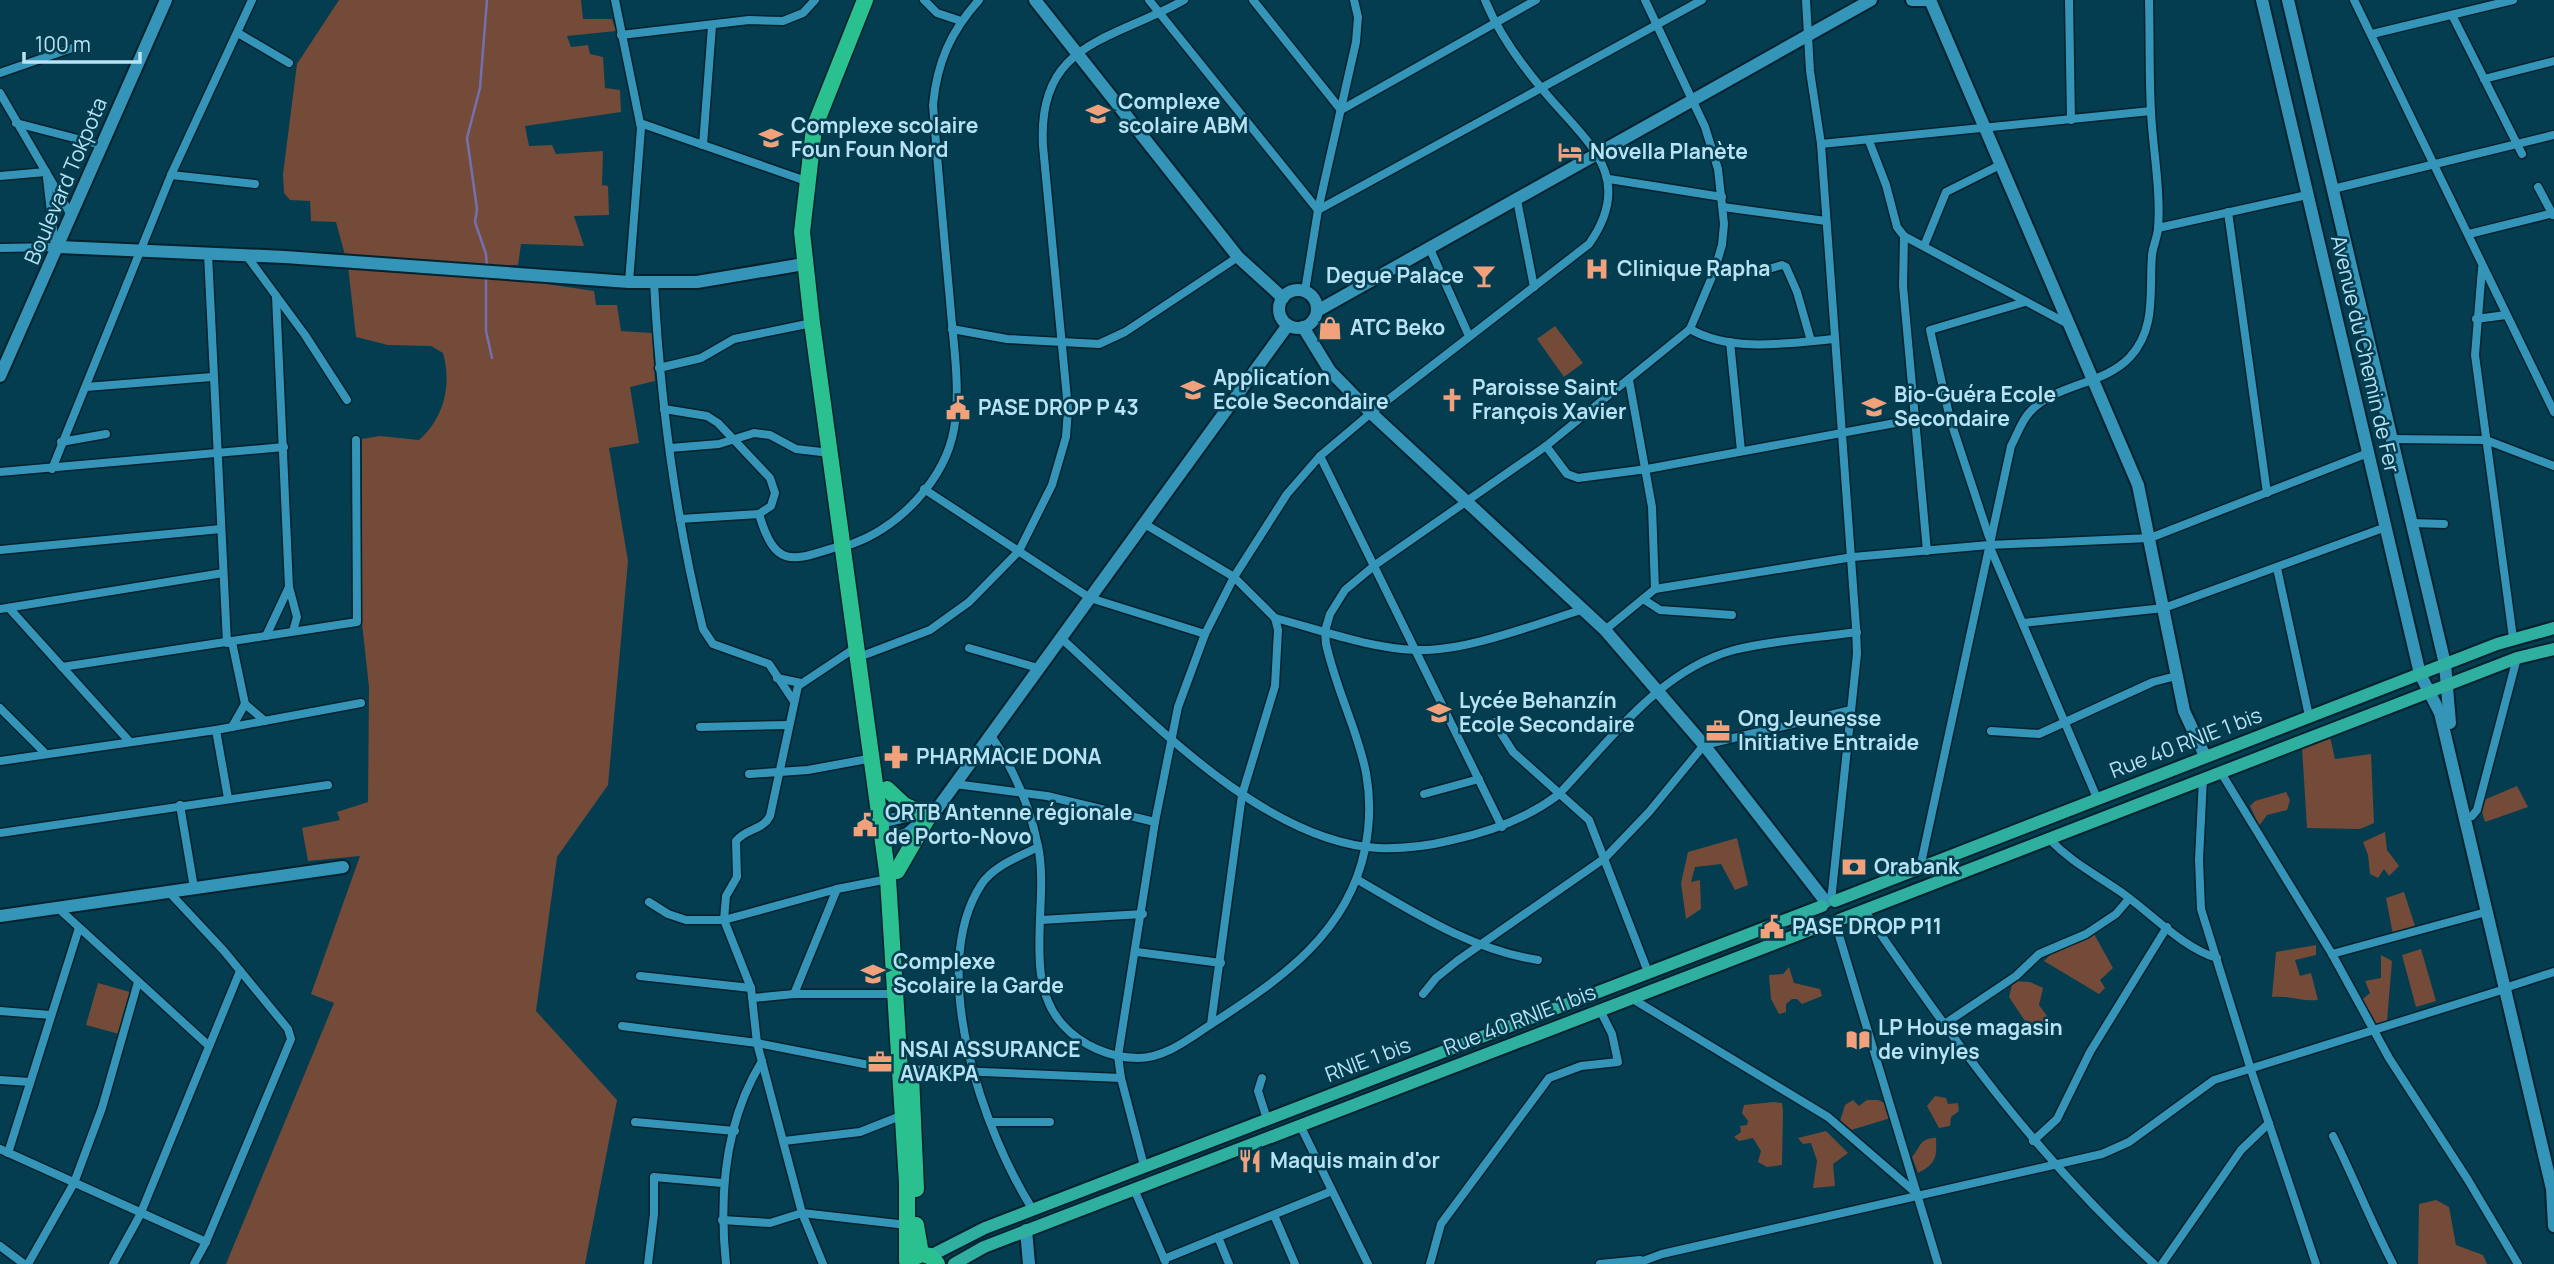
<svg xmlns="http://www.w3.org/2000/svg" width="2554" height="1264" font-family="Manrope,sans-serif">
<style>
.green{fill:#734b38}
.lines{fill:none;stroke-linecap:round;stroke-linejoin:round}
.stream{stroke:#7470af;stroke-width:2.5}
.street-casing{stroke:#03222d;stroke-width:11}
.secondary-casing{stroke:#03222d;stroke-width:16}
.primary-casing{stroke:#03222d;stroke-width:16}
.highway-casing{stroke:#03222d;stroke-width:19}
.street{stroke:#3495b8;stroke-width:8}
.secondary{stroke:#3495b8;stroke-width:12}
.primary{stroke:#2fafa0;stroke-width:12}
.highway{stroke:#2bc090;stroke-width:16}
.labels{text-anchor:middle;stroke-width:5;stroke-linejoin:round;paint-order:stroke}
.poi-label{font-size:21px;font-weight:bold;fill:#b8e3f5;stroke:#043d4f;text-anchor:start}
.street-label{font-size:21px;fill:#b8e3f5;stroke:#043d4f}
</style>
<rect width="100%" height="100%" fill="#043d4f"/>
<!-- green -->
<g class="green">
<path d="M339 0H581L583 19H612L616 31 567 36 571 47 588 45 590 54 603 57 605 88 620 90 621 112 525 126 529 146 552 145 556 154 603 151 602 185 608 186 609 215 574 216 584 246 521 244 518 265H508L507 278 594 291 596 305H617L621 331 652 333 655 381 630 387 639 443 609 448 628 561 608 785 557 857 536 1011 617 1100 585 1264H226L334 1003 311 994 360 856 308 861 302 828 340 820 337 812 368 802 369 687 362 623V439L380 436 419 440C444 418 452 385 443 353L431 346 388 345 356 337 348 266 336 222 311 221 310 201 290 200 284 193 283 174 297 64Z"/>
<polygon points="1555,326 1583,363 1564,377 1537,339"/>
<polygon points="2330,737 2335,759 2371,754 2374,823 2360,829 2307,828 2302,748"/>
<polygon points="2517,786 2528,807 2485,822 2479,802"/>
<polygon points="2286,792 2290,800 2287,810 2267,815 2259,826 2250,806 2255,801"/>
<polygon points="2385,832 2387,850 2399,866 2389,876 2384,869 2378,878 2370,874 2368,855 2363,842"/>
<polygon points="1737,838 1748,885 1735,890 1721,864 1695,867 1691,882 1700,880 1701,909 1686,919 1681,883 1688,852"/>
<polygon points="2404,892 2416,929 2393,935 2386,898"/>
<polygon points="2094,934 2113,968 2100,980 2105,988 2099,994 2044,961 2051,954"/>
<path d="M2316 945V955L2295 960 2300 976 2311 973 2318 1000C2301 1002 2289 995 2272 997L2276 952Z"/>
<polygon points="2421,949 2436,1001 2416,1007 2402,955"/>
<polygon points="2381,955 2392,961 2387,1021 2370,1025 2358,1003 2370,993 2365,981 2381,978"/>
<polygon points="1789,967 1794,983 1820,989 1822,996 1802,1004 1797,999 1792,999 1786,1004 1786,1012 1779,1014 1771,999 1769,975 1783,974"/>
<polygon points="2013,981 2030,982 2043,988 2039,1005 2050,1020 2033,1033 2009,997"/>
<polygon points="98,983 130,992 119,1034 86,1025"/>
<polygon points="1935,1096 1946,1098 1948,1104 1958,1103 1959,1111 1951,1117 1950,1126 1939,1128 1927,1106"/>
<polygon points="1853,1100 1859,1106 1867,1100 1878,1100 1890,1105 1894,1117 1851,1130 1840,1121 1845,1105"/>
<polygon points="1774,1102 1782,1103 1783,1111 1782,1165 1767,1167 1758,1162 1761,1151 1753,1138 1739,1141 1734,1137 1741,1132 1740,1126 1747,1125 1748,1121 1742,1113 1744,1105"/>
<polygon points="1826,1131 1848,1153 1833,1164 1835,1186 1813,1188 1817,1161 1811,1143 1803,1144 1798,1138"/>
<path d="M1936 1138C1937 1157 1936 1164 1918 1173L1912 1157C1921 1147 1919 1138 1936 1138Z"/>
<polygon points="2436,1200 2449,1207 2456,1245 2483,1255 2487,1264 2418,1264 2419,1204"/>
</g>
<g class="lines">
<!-- stream -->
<g class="stream">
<polyline points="487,268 486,254 475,222 477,209 467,138 480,88 487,0"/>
<polyline points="486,274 486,331 492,358"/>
</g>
<!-- street casing -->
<g class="street-casing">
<g id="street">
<polyline points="615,0 641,128 629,282"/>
<polyline points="924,0 937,13 961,21"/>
<polyline points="1149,0 1318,210 1702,0"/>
<polyline points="1253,0 1341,110 1536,0"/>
<polyline points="1806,0 1810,71 1821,144 1856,627 1857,654 1831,901"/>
<polyline points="2069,0 2071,120"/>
<polyline points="2354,0 2554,412"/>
<polyline points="2452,15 2522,154"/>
<polyline points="238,33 289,63"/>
<polyline points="2372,34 2513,0"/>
<polyline points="621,35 749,20 783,21 803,13 815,0"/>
<polyline points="0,73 78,46"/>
<polyline points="2484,79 2554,61"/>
<polyline points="0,93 71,215"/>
<polyline points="16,123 101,145"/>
<polyline points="640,123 806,181"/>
<polyline points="1869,141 1886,185 1897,227 1904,236 1903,286 1927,551"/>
<polyline points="1821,144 2151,111"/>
<polyline points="703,145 712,26"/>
<polyline points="171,175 255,184"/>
<polyline points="0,176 46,172"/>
<polyline points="47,178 55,247"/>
<polyline points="1609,179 1722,197"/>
<polyline points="2538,187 2553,215"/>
<polyline points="2333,189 2554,135"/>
<polyline points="1517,200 1534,287"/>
<polyline points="1723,207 1826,221"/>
<polyline points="2228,212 2267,493"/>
<polyline points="2158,228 2307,195"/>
<polyline points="2469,234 2554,213"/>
<polyline points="1904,236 2068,324"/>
<polyline points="1924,246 1946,192 2000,165"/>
<polyline points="0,248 59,247"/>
<polyline points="1430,249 1469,336"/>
<polyline points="208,254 227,643"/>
<polyline points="246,255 305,335 347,400"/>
<polyline points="2482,268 2475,355 2513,638"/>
<polyline points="1755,273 1782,265 1786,267 1797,292 1811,341"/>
<path d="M654 282C660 399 675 515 703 629L713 644 769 664 793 700"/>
<polyline points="1305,291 1318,210 1356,42 1358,17 1354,0"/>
<polyline points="276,296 289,587 297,617 293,631"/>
<polyline points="2476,319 2506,315"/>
<polyline points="952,329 1007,339 1099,344 1125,332 1238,257"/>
<path d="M1690 329C1731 353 1789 343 1834 339"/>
<polyline points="1730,342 1741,451"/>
<polyline points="659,368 701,358 734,339 812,323"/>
<polyline points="1629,380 1652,507 1655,589"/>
<polyline points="86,387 212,377"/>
<polyline points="664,409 707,416 718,423 770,478 775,493 771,506 759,514 680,519"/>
<polyline points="2392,439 2486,440 2554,466"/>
<polyline points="61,442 106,434"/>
<polyline points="1546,446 1567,474 1578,478 1647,469 1917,419"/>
<polyline points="670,448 719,444 754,433 770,435 796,449 830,453"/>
<polyline points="1320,456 1502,827"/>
<polyline points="52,469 171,175 252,0"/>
<polyline points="0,472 284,447"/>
<polyline points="924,489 1090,598 1205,634"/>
<path d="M759 514C776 572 794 560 843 545"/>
<polyline points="1143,523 1234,577 1275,618 1278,630 1275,686 1242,795 1211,1024"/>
<polyline points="2412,523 2444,524"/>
<polyline points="1989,537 1950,419 1930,330 2025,302"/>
<path d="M852 544C899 527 945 480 954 429 961 387 953 343 950 301 944 236 938 170 933 105 937 62 951 31 979 0"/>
<polyline points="1989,545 2097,798"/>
<polyline points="0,550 221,529"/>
<polyline points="2277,568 2309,716"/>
<polyline points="1643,599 1660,610 1732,615"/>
<polyline points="9,608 129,741"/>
<polyline points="0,609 223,573"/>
<path d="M1275 618C1321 630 1368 648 1416 650 1465 652 1536 624 1584 609"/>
<polyline points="2023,623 2164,608 2386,527"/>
<polyline points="1605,630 1655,589 1853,557 1989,545 2150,538 2368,453"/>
<polyline points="266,636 289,587"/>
<path d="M1061 638C1144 713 1261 841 1378 848 1403 849 1428 846 1452 840 1490 832 1526 819 1558 795 1609 742 1659 670 1734 650 1774 640 1816 638 1857 632"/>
<polyline points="232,642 245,704 265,721"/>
<polyline points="969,648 1038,668"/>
<path d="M867 654 930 630 969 602 1019 551 1052 485 1066 437 1068 409 1043 146C1037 41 1112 41 1184 0"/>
<polyline points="62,667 357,622 356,440"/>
<polyline points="777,678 801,683"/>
<polyline points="0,708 45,753"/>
<polyline points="1494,722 1513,752 1589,820 1648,972"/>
<polyline points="232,727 245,704"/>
<polyline points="700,727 789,725"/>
<polyline points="216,730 228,798"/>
<polyline points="1991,731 2039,734 2153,682 2176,676"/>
<path d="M990 734C1013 768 1030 806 1038 846 1050 902 1021 980 1063 1025 1081 1045 1110 1058 1138 1058 1166 1058 1191 1037 1213 1023 1281 979 1348 933 1365 849 1382 764 1344 722 1326 644L1325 631 1330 614 1345 590 1375 565 1546 446 1690 329 1714 272 1722 245 1724 224 1718 169 1705 127 1645 0"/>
<polyline points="0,761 216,730 361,703"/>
<polyline points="2220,771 2332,954 2389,1058 2468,1180 2518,1264"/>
<polyline points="749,774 808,770 873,758"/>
<polyline points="2203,778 2199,860 2201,909 2251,1070 2316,1264"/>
<polyline points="955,784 1047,796 1155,822"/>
<polyline points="1424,794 1479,779"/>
<polyline points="180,805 194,888"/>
<polyline points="2472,816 2477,810 2517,658"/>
<polyline points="0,833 328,785"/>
<path d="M2048 838C2074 864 2089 870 2118 890 2147 909 2182 948 2217 958"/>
<path d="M1920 868 2011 446C2017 435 2021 422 2029 413 2055 383 2103 386 2130 357 2157 328 2149 290 2152 255 2153 246 2157 238 2158 229 2161 190 2153 151 2151 112 2149 75 2150 37 2149 0"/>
<path d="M1358 880C1415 913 1472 950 1538 960"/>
<polyline points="168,891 224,951 288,1029 291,1039 206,1242 194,1264"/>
<polyline points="649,902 668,914 686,920 724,920 837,889 888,879"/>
<polyline points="58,908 209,1046"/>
<path d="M1864 910C1953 1040 2036 1157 2154 1264"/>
<polyline points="1041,920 1143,914"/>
<polyline points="1835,922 1938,1264"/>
<polyline points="1137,952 1221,963"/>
<polyline points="2332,954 2486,912"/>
<polyline points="640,976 751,988"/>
<polyline points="2511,986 2554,972"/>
<polyline points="794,994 837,889"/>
<polyline points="1423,994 1436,978 1457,961 1605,858 1649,812 1704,745 1851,710"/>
<polyline points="753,998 794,994 896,994"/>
<polyline points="1631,998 1828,1117 1916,1193"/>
<polyline points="0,1011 51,1015"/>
<polyline points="1943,1025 2016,976 2039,954 2086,934 2116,914 2128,900"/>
<polyline points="622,1026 757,1043 869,1065 899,1068"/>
<polyline points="911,1069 1121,1078"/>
<polyline points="1262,1078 1258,1091 1267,1119"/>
<polyline points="0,1080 30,1082"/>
<polyline points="635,1122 735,1131"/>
<polyline points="992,1122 1050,1122"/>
<polyline points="1300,1125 1368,1264"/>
<path d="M2333 1136C2354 1178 2371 1222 2393 1264"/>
<polyline points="784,1141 860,1132 903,1115"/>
<polyline points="2033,1141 2057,1119 2090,1052 2167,927"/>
<polyline points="0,1149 206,1242"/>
<polyline points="8,1153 79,928"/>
<path d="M1144 1166 1121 1078 1118 1056 1155 822 1178 707 1205 634 1234 577 1287 494 1320 456 1371 413 1589 244C1638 175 1584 140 1543 90 1520 63 1498 32 1485 0"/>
<polyline points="1134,1189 1165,1261"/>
<path d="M1033 1210C984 1133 926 970 981 885 993 866 1019 857 1038 847"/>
<polyline points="1274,1215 1295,1264"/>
<polyline points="722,1220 770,1223 802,1213 907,1225"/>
<polyline points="1218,1237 1229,1264"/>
<polyline points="0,1246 24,1264"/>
<polyline points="1164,1259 1332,1191"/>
<polyline points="28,1264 74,1183 102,1108 138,982"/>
<polyline points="113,1264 140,1215 240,971"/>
<polyline points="648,1264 654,1214 654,1177 722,1183"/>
<path d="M726 1264C719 1196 725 1121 762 1061"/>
<path d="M823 1264 802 1213 757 1043 751 988 724 920 726 896 737 877 736 841C746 828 762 831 770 816L798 686 855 648"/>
<polyline points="1430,1264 1441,1224 1549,1078 1581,1066 1618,1062 1612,1034 1600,1010"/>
<polyline points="1600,1264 1640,1260"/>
<polyline points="1635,1264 1662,1254 2102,1154 2129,1142 2214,1080 2505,989"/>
<polyline points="2162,1264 2241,1150 2269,1123"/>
</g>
</g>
<!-- secondary casing -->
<g class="secondary-casing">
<g id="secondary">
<polyline points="1035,0 1238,257 1283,298"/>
<polyline points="1912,0 1926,0"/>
<polyline points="1930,0 2138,485 2184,711 2205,756"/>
<polyline points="2262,0 2420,674 2440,713 2552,1189 2554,1226"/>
<polyline points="2288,0 2445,664 2450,723"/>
<polyline points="59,247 285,257 629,282 697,282 804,264"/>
<circle cx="1298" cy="309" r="19"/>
<polyline points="1317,311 1871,0"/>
<polyline points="1303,327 1330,371 1371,413 1605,630 1704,745 1826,902"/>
<polyline points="0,376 166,0"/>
<polyline points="881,822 923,812"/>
<polyline points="884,842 907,834 937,809 1288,325"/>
<polyline points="0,916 343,867"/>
<polyline points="1026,1230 1029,1264"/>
</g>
</g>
<!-- primary casing -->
<g class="primary-casing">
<g id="primary">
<polyline points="1835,901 2497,644 2554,628"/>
<polyline points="1839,920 2517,658 2554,649"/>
<polyline points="930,1256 985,1228 1822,906"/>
<polyline points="954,1264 984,1247 1828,923"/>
</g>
</g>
<!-- highway casing -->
<g class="highway-casing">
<g id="highway">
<polyline points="865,0 814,128 802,232 812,323 888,879 907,1183 907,1261"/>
<polyline points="887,789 904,805 921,813"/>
<polyline points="897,871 927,819"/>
<polyline points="911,1075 916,1189"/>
<polyline points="916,1225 921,1254"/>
<polyline points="913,1258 921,1254 930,1256 937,1264"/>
</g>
</g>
<!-- street -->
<use href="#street" class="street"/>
<!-- secondary -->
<use href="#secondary" class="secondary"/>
<!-- primary -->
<use href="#primary" class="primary"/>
<!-- highway -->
<use href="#highway" class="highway"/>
</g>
<!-- icons -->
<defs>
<g id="school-bare" transform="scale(1.89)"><path d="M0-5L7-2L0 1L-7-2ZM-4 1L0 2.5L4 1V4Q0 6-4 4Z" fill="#f1a17c" stroke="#043d4f" stroke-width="2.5" paint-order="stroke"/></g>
<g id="hotel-bare" transform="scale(1.89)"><path d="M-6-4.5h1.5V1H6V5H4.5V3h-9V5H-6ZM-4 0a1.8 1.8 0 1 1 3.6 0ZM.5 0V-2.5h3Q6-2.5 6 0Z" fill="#f1a17c" stroke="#043d4f" stroke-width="2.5" paint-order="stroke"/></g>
<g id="hospital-bare" transform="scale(1.89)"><path d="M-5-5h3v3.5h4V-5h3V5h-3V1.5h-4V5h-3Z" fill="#f1a17c" stroke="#043d4f" stroke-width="2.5" paint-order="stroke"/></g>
<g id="bar-bare" transform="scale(1.89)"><path d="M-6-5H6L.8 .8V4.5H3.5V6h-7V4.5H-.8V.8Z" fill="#f1a17c" stroke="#043d4f" stroke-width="2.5" paint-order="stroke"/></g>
<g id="shop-bare" transform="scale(1.89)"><path d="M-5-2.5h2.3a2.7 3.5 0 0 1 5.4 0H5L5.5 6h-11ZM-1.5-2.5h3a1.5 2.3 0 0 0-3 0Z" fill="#f1a17c" stroke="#043d4f" stroke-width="2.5" paint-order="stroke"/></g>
<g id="church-bare" transform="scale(1.89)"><path d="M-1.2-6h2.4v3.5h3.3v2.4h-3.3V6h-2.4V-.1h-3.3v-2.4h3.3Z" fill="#f1a17c" stroke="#043d4f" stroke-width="2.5" paint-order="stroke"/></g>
<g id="civic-bare" transform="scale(1.89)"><path d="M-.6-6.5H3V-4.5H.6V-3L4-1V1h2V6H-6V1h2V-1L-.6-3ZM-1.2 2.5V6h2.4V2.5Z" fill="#f1a17c" stroke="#043d4f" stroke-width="2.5" paint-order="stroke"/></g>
<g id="office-bare" transform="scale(1.89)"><path d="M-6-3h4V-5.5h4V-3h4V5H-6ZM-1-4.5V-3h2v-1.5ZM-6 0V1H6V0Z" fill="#f1a17c" stroke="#043d4f" stroke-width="2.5" paint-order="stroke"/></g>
<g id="pharmacy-bare" transform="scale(1.89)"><path d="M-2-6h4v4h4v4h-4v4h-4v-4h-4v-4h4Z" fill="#f1a17c" stroke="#043d4f" stroke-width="2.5" paint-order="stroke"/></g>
<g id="bank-bare" transform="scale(1.89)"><path d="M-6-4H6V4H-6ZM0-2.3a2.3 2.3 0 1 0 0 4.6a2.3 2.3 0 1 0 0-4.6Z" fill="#f1a17c" stroke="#043d4f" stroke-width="2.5" paint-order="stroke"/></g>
<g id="library-bare" transform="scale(1.89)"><path d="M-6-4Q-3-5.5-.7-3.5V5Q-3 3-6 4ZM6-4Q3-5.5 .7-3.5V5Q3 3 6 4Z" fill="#f1a17c" stroke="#043d4f" stroke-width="2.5" paint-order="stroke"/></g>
<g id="restaurant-bare" transform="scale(1.89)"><path d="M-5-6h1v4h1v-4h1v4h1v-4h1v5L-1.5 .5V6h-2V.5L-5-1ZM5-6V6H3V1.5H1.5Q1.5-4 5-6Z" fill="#f1a17c" stroke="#043d4f" stroke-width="2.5" paint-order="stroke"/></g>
</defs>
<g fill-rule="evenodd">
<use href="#school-bare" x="1098" y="114"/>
<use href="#school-bare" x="771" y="138"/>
<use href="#hotel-bare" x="1570" y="152"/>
<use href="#hospital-bare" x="1597" y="269"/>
<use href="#bar-bare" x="1484" y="276"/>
<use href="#shop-bare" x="1330" y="328"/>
<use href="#school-bare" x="1193" y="390"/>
<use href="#church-bare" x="1452" y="400"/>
<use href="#school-bare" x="1874" y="407"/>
<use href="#civic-bare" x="958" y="408"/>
<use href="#school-bare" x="1439" y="713"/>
<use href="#office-bare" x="1718" y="731"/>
<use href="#pharmacy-bare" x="896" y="757"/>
<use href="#civic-bare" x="865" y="825"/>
<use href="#bank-bare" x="1854" y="867"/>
<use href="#civic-bare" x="1772" y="927"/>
<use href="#school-bare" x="873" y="974"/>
<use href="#library-bare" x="1858" y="1040"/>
<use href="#office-bare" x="880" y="1062"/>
<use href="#restaurant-bare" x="1250" y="1161"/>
</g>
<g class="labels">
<!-- poi labels -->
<g class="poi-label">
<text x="1118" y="109">Complexe<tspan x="1118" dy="24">scolaire ABM</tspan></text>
<text x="791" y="133">Complexe scolaire<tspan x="791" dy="24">Foun Foun Nord</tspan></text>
<text x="1590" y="159">Novella Planète</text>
<text x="1617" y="276">Clinique Rapha</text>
<text x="1464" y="283" text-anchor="end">Degue Palace</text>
<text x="1350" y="335">ATC Beko</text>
<text x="1213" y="385">Applicatíon<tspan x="1213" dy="24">Ecole Secondaire</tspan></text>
<text x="1472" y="395">Paroisse Saint<tspan x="1472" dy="24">François Xavier</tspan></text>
<text x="1894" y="402">Bio-Guéra Ecole<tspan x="1894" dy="24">Secondaire</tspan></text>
<text x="978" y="415">PASE DROP P 43</text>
<text x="1459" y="708">Lycée Behanzín<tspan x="1459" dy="24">Ecole Secondaire</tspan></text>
<text x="1738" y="726">Ong Jeunesse<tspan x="1738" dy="24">Initiative Entraide</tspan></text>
<text x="916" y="764">PHARMACIE DONA</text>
<text x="885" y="820">ORTB Antenne régionale<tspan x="885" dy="24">de Porto-Novo</tspan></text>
<text x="1874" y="874">Orabank</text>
<text x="1792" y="934">PASE DROP P11</text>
<text x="893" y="969">Complexe<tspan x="893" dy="24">Scolaire la Garde</tspan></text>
<text x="1878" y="1035">LP House magasin<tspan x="1878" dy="24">de vinyles</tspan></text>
<text x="900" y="1057">NSAI ASSURANCE<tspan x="900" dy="24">AVAKPA</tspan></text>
<text x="1270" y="1168">Maquis main d'or</text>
</g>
<!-- street labels -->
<g class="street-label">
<text transform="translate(66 181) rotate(-67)" y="7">Boulevard Tokpota</text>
<text transform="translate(2365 354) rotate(77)" y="7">Avenue du Chemin de Fer</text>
<text transform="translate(2186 743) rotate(-21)" y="7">Rue 40 RNIE 1 bis</text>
<text transform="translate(1520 1020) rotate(-21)" y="7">Rue 40 RNIE 1 bis</text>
<text transform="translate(1368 1060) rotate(-21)" y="7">RNIE 1 bis</text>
</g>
</g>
<!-- scale -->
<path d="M24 52v10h116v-10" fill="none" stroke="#b8e3f5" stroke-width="3.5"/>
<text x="35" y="52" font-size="21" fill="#b8e3f5" stroke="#043d4f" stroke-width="5" paint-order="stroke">100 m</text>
</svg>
